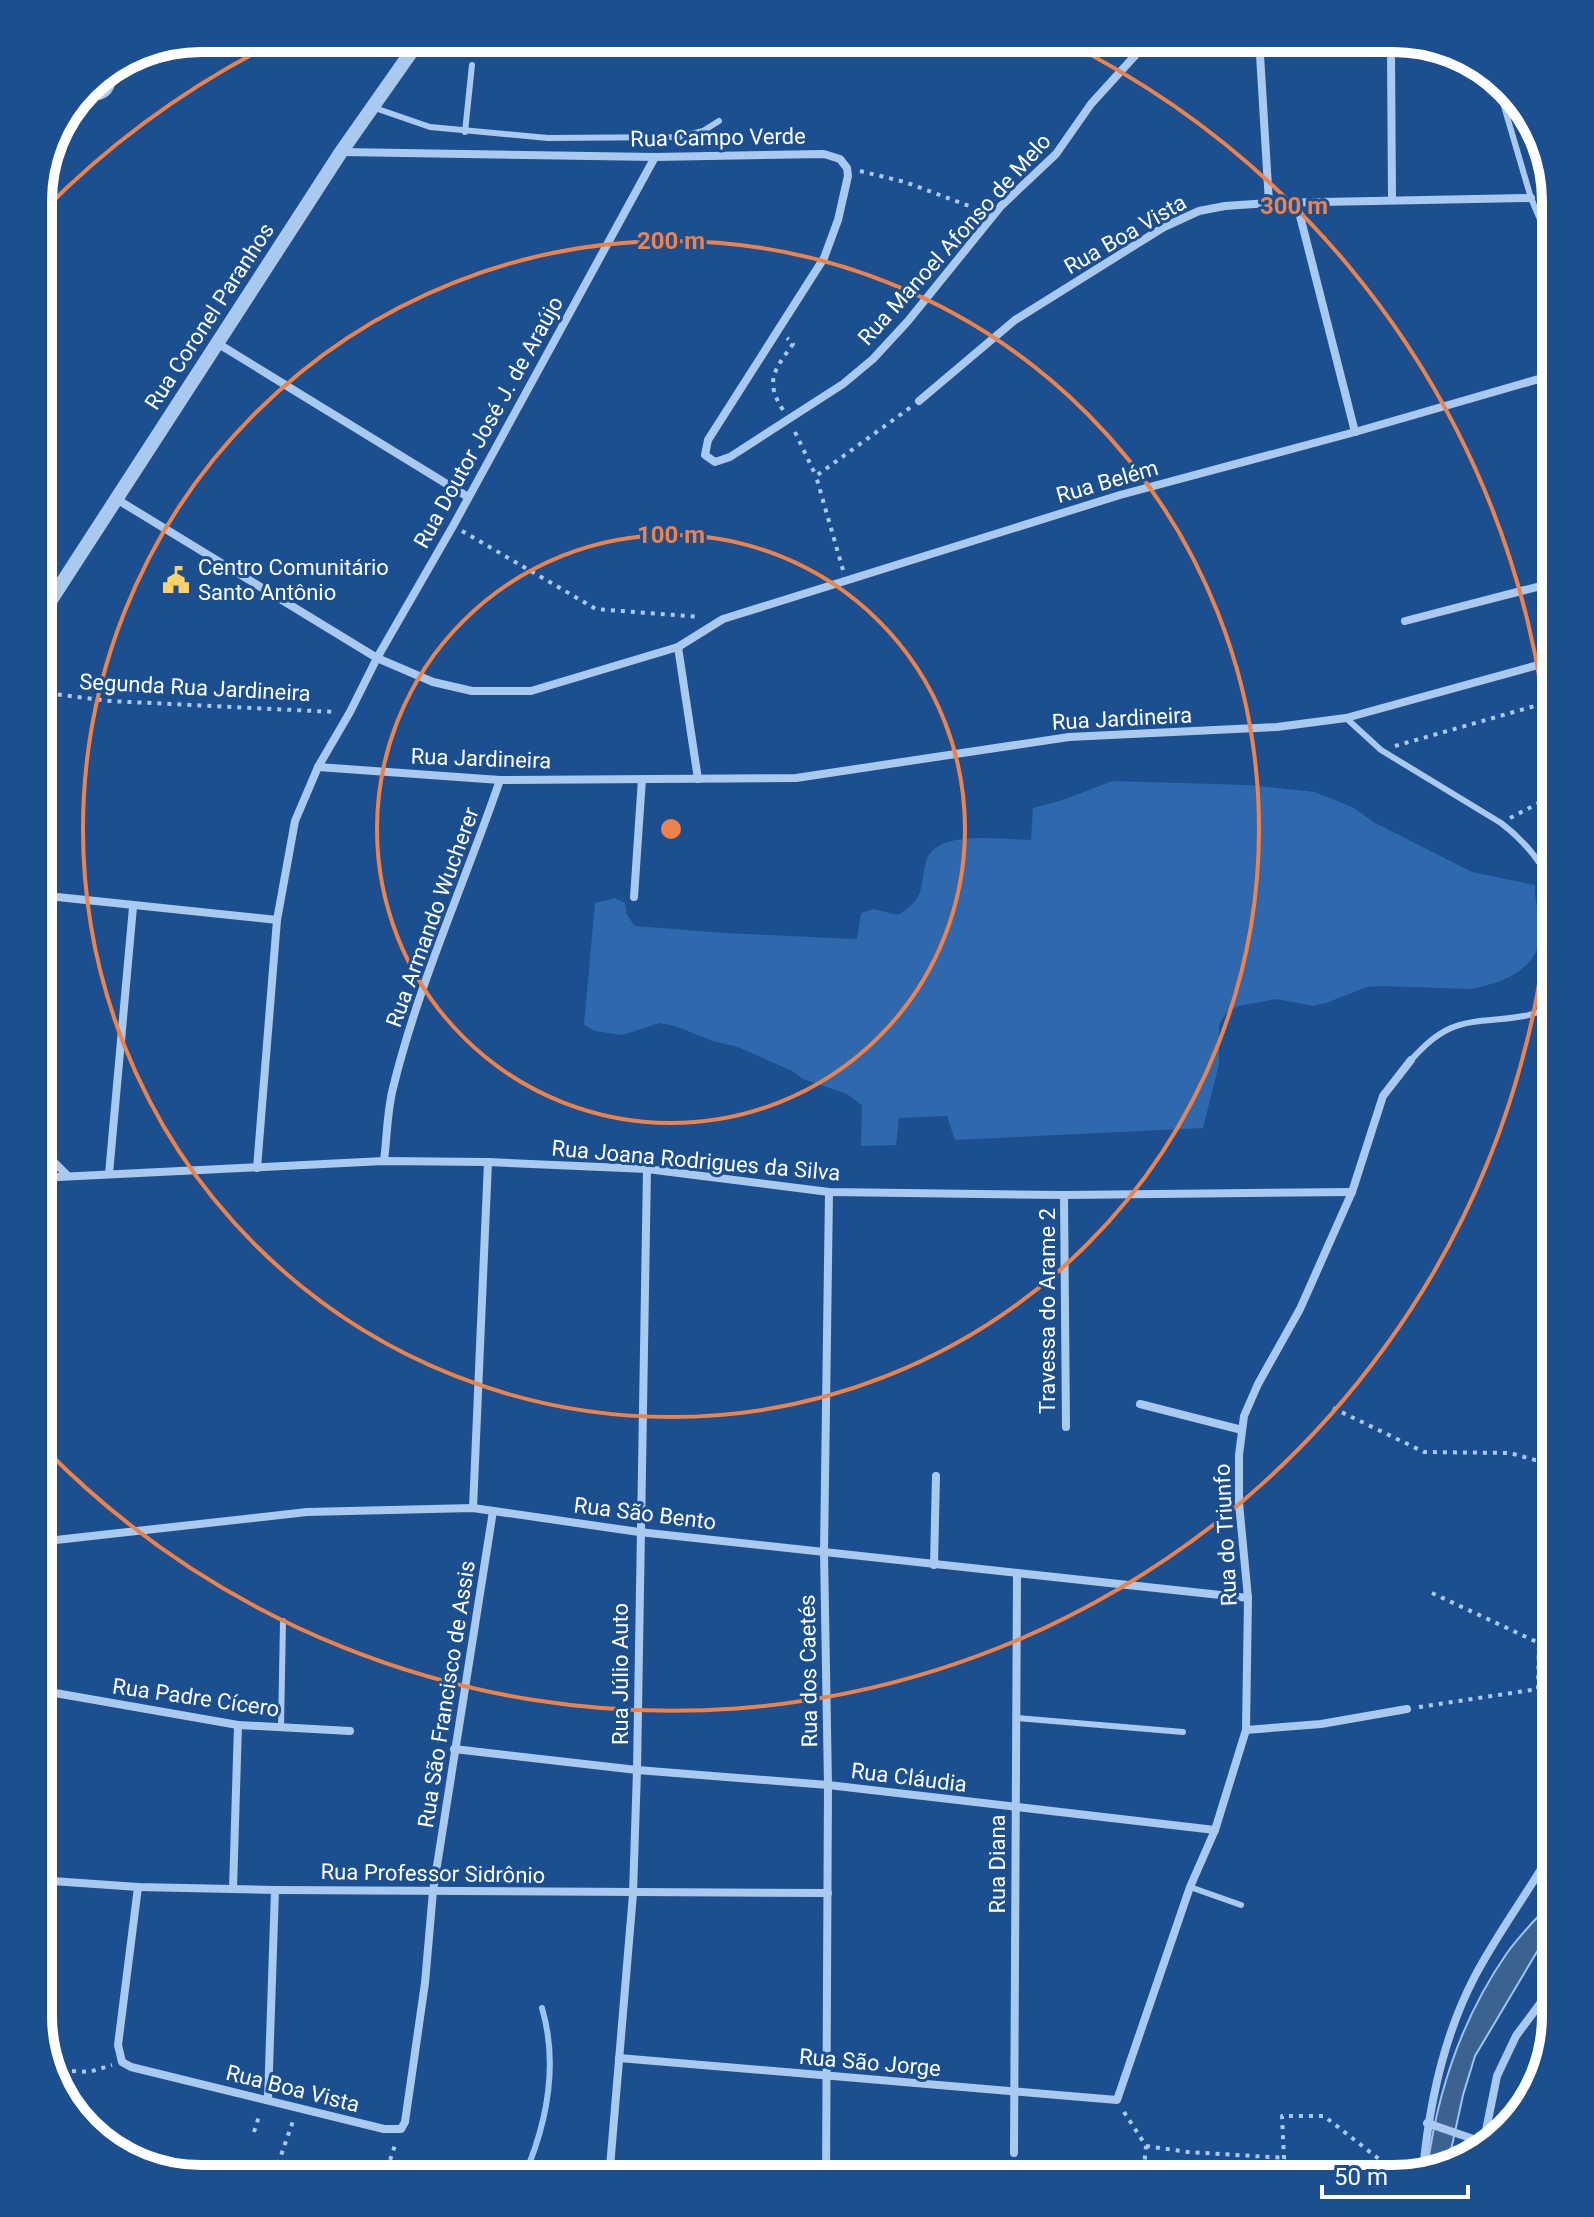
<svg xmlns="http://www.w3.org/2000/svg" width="1594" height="2217" font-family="Roboto,sans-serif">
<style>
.green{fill:#2e69ad}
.water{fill:#3c6290;stroke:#9cc4f0;stroke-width:2}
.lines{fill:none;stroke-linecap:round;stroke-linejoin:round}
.stream{stroke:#9cc4f0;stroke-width:6}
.path{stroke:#a9c9ee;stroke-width:4;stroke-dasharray:4 6;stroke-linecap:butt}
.service{stroke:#a9c9ee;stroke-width:6}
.minor{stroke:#a9c9ee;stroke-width:8}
.tertiary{stroke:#a9c9ee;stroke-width:14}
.ring{fill:none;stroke:#ee8249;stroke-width:4}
.labels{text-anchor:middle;stroke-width:6;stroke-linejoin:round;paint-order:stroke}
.street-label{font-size:22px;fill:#fff;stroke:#1b4f8f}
.poi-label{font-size:22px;fill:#fff;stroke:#1b4f8f;text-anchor:start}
.rim{fill:none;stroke:#fff;stroke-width:10}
.centre{fill:#ee8249;stroke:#1b4f8f;stroke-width:4}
.ring-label{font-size:24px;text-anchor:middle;font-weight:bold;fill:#ee8249;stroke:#1b4f8f;stroke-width:6;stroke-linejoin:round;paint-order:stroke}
</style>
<rect width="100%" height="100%" fill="#1b4f8f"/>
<!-- green -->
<path class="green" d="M1112 781 1248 785 1315 792 1354 808 1375 823 1472 872 1535 885C1534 901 1540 914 1540 929 1542 968 1504 983 1471 989L1381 986 1367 987 1326 1003 1313 1006 1277 999 1238 1006 1226 1013 1219 1025V1064L1203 1128 955 1140 947 1116 899 1118 896 1145 861 1146 862 1105 847 1094 803 1079 792 1071 738 1047 713 1041 675 1026 660 1023 622 1035 595 1031 584 1025 595 903 615 898 625 903 627 915 635 926 725 933 857 939 861 913 874 909 898 915C926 898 919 889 926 862 934 828 1004 840 1031 840L1033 808 1063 800Z"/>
<!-- water -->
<path class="water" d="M1556 1897V1927L1538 1950 1475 2056 1463 2095 1448 2164 1427 2170C1437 2092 1462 2018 1507 1953 1521 1933 1540 1915 1556 1897Z"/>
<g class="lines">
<!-- stream -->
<path class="stream" d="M523 2179C547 2124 559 2066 542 2008"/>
<!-- path -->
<g class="path">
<polyline points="860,171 905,182 980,210"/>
<path d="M783 410C764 381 775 369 793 344L787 338"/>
<polyline points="795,432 816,476"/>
<polyline points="462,531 596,609 700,617"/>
<polyline points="843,570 816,476 911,407"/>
<polyline points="38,692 109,701 335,712"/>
<polyline points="1395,746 1556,700"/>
<polyline points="1510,818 1556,794"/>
<polyline points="1333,1408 1424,1452 1510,1453 1535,1460 1556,1460"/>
<polyline points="1432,1593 1539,1643"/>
<polyline points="1419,1707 1538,1689 1539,1643 1556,1638"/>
<polyline points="52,2070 89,2072 112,2065"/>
<polyline points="1124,2112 1146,2146 1143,2179"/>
<polyline points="254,2132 260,2113"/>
<polyline points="1146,2146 1188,2152 1286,2158"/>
<polyline points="278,2164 293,2121"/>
<polyline points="384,2179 396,2142"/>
<polyline points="1285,2179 1282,2116 1324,2116 1402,2177"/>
</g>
<!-- service -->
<g class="service">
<polyline points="1501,96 1531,198 1556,258"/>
<polyline points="372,107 430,127 548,138 679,137 703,131 719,121"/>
<polyline points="465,132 472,65"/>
<path d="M1346 718 1381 750 1501 823C1527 843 1543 864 1556 893"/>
<path d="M1411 1060C1423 1047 1435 1035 1451 1028 1483 1014 1530 1026 1556 1001"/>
<polyline points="1017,1718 1183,1732"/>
<polyline points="281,1728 283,1621"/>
<polyline points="1190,1887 1241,1905"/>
</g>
<!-- minor -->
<g class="minor">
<polyline points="1259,38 1269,203"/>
<polyline points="1391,50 1392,199"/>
<path d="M79 98C107 97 112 94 114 66"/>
<polyline points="342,152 655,157 824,154 840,159 847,168 848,176 838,220 824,258 708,440 705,455 715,462 730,457 843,384 873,359 908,321 1001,206 1056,154 1091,104 1151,38"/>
<polyline points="1297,204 1355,432"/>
<polyline points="217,343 468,497"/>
<polyline points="919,401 1015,320 1164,227 1199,211 1225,206 1269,203 1531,198"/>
<polyline points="118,500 377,658 433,682 472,691 531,691 678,647 723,619 1120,495 1355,432 1556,374"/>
<polyline points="1405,621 1556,582"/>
<polyline points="678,647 698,779"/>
<polyline points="318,767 500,780 796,778 1069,737 1277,727 1346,718 1556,660"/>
<polyline points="38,895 277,920"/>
<polyline points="634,897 642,779"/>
<polyline points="38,1146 67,1175"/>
<path d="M384 1161C387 1137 387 1112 393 1088 419 982 465 882 500 780"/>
<polyline points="257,1168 277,920 295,821 318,767 350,712 377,658 453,526 655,157"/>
<polyline points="109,1174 133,907"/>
<polyline points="38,1178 384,1161 488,1162 647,1169 829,1192 1064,1195 1352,1192"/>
<polyline points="1064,1195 1066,1427"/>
<polyline points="1140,1404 1242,1430"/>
<polyline points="473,1508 488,1162"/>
<polyline points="38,1542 307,1512 473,1508 639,1532 1248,1598"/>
<polyline points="934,1565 936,1476"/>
<polyline points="38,1690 238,1725 350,1731"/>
<polyline points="1246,1730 1321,1724 1407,1709"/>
<polyline points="454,1749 637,1770 828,1785 1215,1830"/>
<polyline points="38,1880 138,1887 275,1890 828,1893"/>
<polyline points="138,1887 118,2045 122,2062 131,2067 384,2129 401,2129 405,2122 425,1983 433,1891 493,1511"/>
<polyline points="233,1889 238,1725"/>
<polyline points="619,2058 1117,2100 1190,1887 1215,1830 1246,1730 1248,1598 1239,1503 1239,1455 1244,1416 1258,1384 1300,1309 1352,1192 1383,1096 1411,1060"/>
<polyline points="268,2099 275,1890"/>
<polyline points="1427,2123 1482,2142"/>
<polyline points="1482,2150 1497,2076 1516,2036 1556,1982"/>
<polyline points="1014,2153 1017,1575"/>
<path d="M1423 2171C1429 2105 1444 2035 1475 1976 1495 1938 1521 1902 1543 1866L1556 1854"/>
<polyline points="609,2179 633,1894 637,1770 647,1169"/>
<polyline points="826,2179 828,1785 824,1552 829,1192"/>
</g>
<!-- tertiary -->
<polyline class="tertiary" points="38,620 341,152 421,38"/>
</g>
<!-- distance rings -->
<g class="ring">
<circle cx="671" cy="829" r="294"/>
<circle cx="671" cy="829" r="588"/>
<path d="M43 211A881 881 0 0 1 278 41M1064 41A881 881 0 1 1 43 1447"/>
</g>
<!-- icons -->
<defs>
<g id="civic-bare" transform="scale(2.16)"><path d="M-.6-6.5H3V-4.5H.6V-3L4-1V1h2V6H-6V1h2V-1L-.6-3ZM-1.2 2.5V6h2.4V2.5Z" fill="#ffd166" stroke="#1b4f8f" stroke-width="2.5" paint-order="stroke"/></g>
</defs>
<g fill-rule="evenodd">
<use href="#civic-bare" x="176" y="580"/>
</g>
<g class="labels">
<!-- street labels -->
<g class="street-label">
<text transform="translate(718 137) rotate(-1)" y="8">Rua Campo Verde</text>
<text transform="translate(1125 234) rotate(-30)" y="8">Rua Boa Vista</text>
<text transform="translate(954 239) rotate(-48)" y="8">Rua Manoel Afonso de Melo</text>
<text transform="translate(209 316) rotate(-57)" y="8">Rua Coronel Paranhos</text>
<text transform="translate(488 422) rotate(-61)" y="8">Rua Doutor José J. de Araújo</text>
<text transform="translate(1107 481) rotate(-16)" y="8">Rua Belém</text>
<text transform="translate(195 687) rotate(3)" y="8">Segunda Rua Jardineira</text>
<text transform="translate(1122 718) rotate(-3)" y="8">Rua Jardineira</text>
<text transform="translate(481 758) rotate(2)" y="8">Rua Jardineira</text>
<text transform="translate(432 917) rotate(-70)" y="8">Rua Armando Wucherer</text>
<text transform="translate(696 1160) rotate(5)" y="8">Rua Joana Rodrigues da Silva</text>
<text transform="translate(1047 1311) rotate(-90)" y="8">Travessa do Arame 2</text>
<text transform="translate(645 1513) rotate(7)" y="8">Rua São Bento</text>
<text transform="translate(1225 1535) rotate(-93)" y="8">Rua do Triunfo</text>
<text transform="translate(808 1671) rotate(-91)" y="8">Rua dos Caetés</text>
<text transform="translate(620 1674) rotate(-90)" y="8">Rua Júlio Auto</text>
<text transform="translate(446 1694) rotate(-81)" y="8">Rua São Francisco de Assis</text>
<text transform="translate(196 1697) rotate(8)" y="8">Rua Padre Cícero</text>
<text transform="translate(909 1777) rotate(7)" y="8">Rua Cláudia</text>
<text transform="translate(997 1864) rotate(-90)" y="8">Rua Diana</text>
<text transform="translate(433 1873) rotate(1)" y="8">Rua Professor Sidrônio</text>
<text transform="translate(870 2062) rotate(5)" y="8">Rua São Jorge</text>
<text transform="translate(293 2088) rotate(14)" y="8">Rua Boa Vista</text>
</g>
<!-- poi labels -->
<g class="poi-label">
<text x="198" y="575">Centro Comunitário<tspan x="198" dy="25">Santo Antônio</tspan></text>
</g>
</g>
<!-- crop -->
<path d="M0 0H1594V2217H0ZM201 52H1393A149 149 0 0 1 1542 201V2016A149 149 0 0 1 1393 2165H201A149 149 0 0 1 52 2016V201A149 149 0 0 1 201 52Z" fill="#1b4f8f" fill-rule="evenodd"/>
<path class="rim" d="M201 52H1393A149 149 0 0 1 1542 201V2016A149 149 0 0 1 1393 2165H201A149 149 0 0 1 52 2016V201A149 149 0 0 1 201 52Z"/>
<circle cx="671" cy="829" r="12" class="centre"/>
<g class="ring-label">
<text x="1294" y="214">300 m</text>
<text x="671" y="249">200 m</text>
<text x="671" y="543">100 m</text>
</g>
<!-- scale -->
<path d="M1322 2185v12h146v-12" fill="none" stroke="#ffffff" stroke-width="4"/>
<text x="1334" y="2185" font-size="24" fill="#ffffff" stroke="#1b4f8f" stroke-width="6" paint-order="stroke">50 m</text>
</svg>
